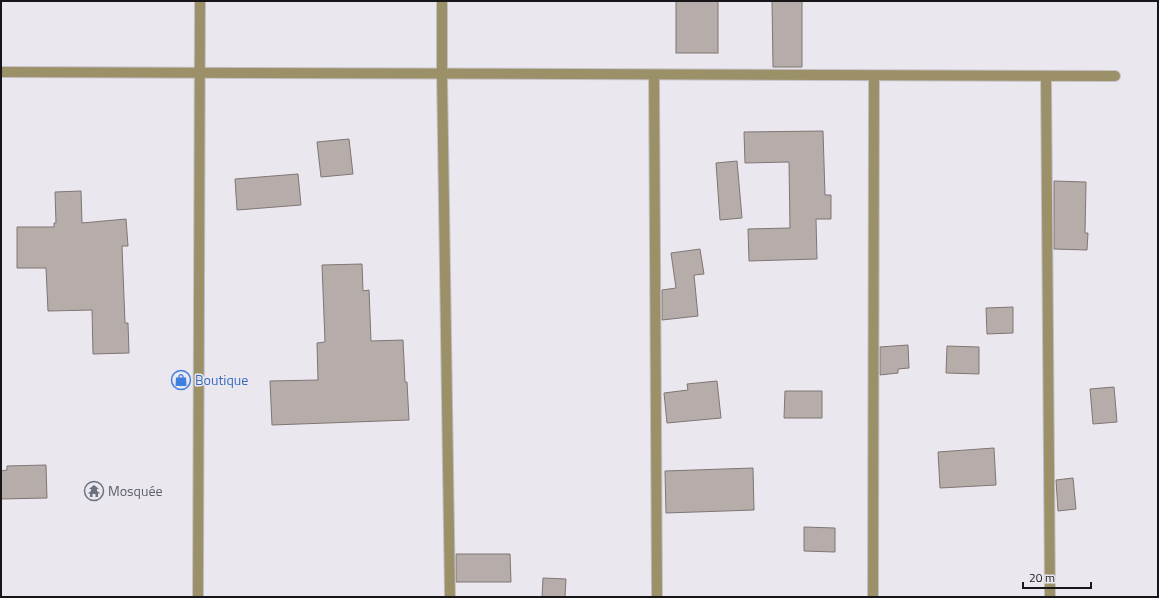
<svg xmlns="http://www.w3.org/2000/svg" width="1159" height="598" font-family="'Titillium Web',sans-serif">
<style>
.building{fill:#b6acaa;stroke:#7f7674}
.lines{fill:none;stroke-linecap:round;stroke-linejoin:round}
.minor-casing{stroke:#c5c1c8;stroke-width:12}
.tertiary-casing{stroke:#c5c1c8;stroke-width:12}
.minor{stroke:#9b9068;stroke-width:10}
.tertiary{stroke:#9b9068;stroke-width:10}
.labels{text-anchor:middle;stroke-width:3;stroke-linejoin:round;paint-order:stroke}
.shop-label{font-size:14px;fill:#366cbe;stroke:#ebe7ef;text-anchor:start}
.worship-label{font-size:14px;fill:#5b616d;stroke:#ebe7ef;text-anchor:start}
</style>
<rect width="100%" height="100%" fill="#ebe7ef"/>
<!-- building -->
<g class="building">
<rect x="676" y="1" width="42" height="52"/>
<polygon points="772,1 802,1 802,67 773,67"/>
<polygon points="823,131 825,195 831,195 831,219 816,219 817,259 749,261 748,229 790,228 789,162 745,163 744,132"/>
<polygon points="349,139 353,174 321,177 317,142"/>
<polygon points="737,161 742,218 720,220 716,163"/>
<polygon points="298,174 301,205 237,210 235,179"/>
<polygon points="1054,181 1086,182 1085,233 1088,233 1087,250 1054,249"/>
<polygon points="81,191 82,223 126,219 128,246 122,246 125,323 128,323 129,353 93,354 92,310 48,311 46,268 17,268 17,227 54,227 54,223 56,223 55,192"/>
<polygon points="700,249 704,274 694,275 698,316 662,320 662,290 676,288 671,253"/>
<polygon points="362,264 363,291 369,290 371,341 403,340 405,382 407,382 409,420 272,425 270,381 318,380 317,343 325,342 322,265"/>
<polygon points="1013,307 1013,333 987,334 986,308"/>
<polygon points="908,345 909,368 898,369 898,373 880,375 880,347"/>
<polygon points="947,346 979,347 979,374 946,373"/>
<polygon points="717,381 721,418 667,423 664,393 688,390 687,384"/>
<polygon points="1114,387 1117,422 1093,424 1090,389"/>
<polygon points="785,391 822,391 822,418 784,418"/>
<polygon points="994,448 996,485 940,488 938,452"/>
<polygon points="46,465 47,498 1,499 1,471 7,470 7,466"/>
<polygon points="753,468 754,510 666,513 665,471"/>
<polygon points="1073,478 1076,509 1058,511 1056,480"/>
<polygon points="804,527 835,528 835,552 804,551"/>
<polygon points="456,554 510,554 511,582 456,582"/>
<polygon points="543,578 566,579 565,597 542,597"/>
</g>
<g class="lines">
<!-- minor casing -->
<g class="minor-casing">
<g id="minor">
<polyline points="442,1 442,74 450,597"/>
<polyline points="1,72 1115,76"/>
<polyline points="654,75 657,597"/>
<polyline points="1046,76 1050,597"/>
<polyline points="873,597 874,76"/>
</g>
</g>
<!-- tertiary casing -->
<g class="tertiary-casing">
<polyline id="tertiary" points="198,597 200,1"/>
</g>
<!-- minor -->
<use href="#minor" class="minor"/>
<!-- tertiary -->
<use href="#tertiary" class="tertiary"/>
</g>
<!-- icons -->
<defs>
<g id="shop-ring" transform="scale(1)"><circle r="9.5" fill="#ebe7ef" stroke="#3f7fe0" stroke-width="1.5"/><path d="M-5-2.5h2.3a2.7 3.5 0 0 1 5.4 0H5L5.5 6h-11ZM-1.5-2.5h3a1.5 2.3 0 0 0-3 0Z" fill="#3f7fe0"/></g>
<g id="temple-ring" transform="scale(1)"><circle r="9.5" fill="#ebe7ef" stroke="#6b7280" stroke-width="1.5"/><path d="M0-6L5-2H3V0L6.5 2.5H4V6H1.5V3h-3V6H-4V2.5H-6.5L-3 0V-2H-5Z" fill="#6b7280"/></g>
</defs>
<g fill-rule="evenodd">
<use href="#shop-ring" x="181" y="380"/>
<use href="#temple-ring" x="94" y="491"/>
</g>
<g class="labels">
<!-- shop labels -->
<g class="shop-label">
<text x="195" y="385">Boutique</text>
</g>
<!-- worship labels -->
<g class="worship-label">
<text x="108" y="496">Mosquée</text>
</g>
</g>
<!-- border -->
<rect width="1159" height="598" fill="none" stroke="#181619" stroke-width="4"/>
<!-- scale -->
<path d="M1023 582v6h68v-6" fill="none" stroke="#181619" stroke-width="2"/>
<text x="1029" y="582" font-size="12" fill="#181619" stroke="#ebe7ef" stroke-width="3" paint-order="stroke">20 m</text>
</svg>
